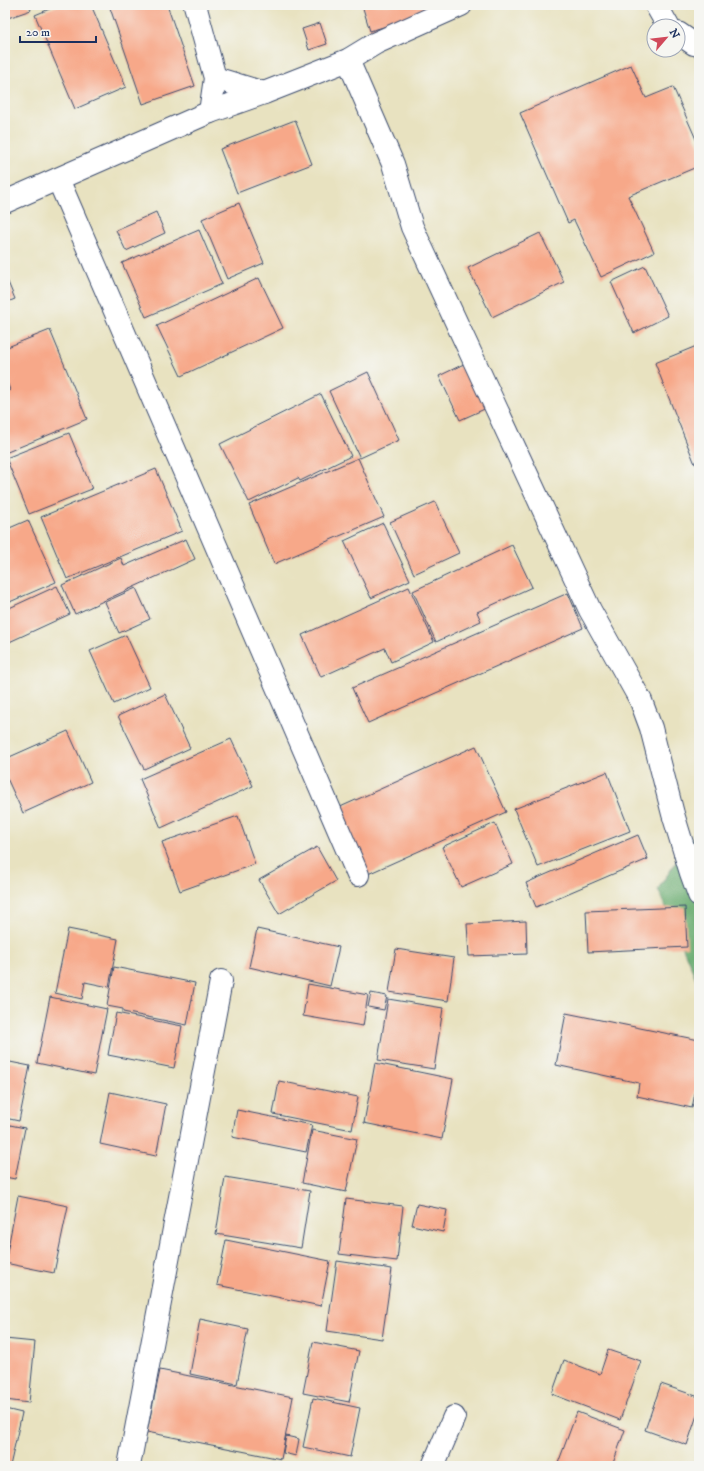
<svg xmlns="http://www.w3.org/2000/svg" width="704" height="1471" font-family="'IM FELL DW Pica',serif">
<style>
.forest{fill:#69ac6f;stroke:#426e66}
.building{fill:#f7a889}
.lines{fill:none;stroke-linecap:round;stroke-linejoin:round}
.street-casing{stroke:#3a4a6d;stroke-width:24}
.street{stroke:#fff;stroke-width:22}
</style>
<rect width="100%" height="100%" fill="#f6f6f2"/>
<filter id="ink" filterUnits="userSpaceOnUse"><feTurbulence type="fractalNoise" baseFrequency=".025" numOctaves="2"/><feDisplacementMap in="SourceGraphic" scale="8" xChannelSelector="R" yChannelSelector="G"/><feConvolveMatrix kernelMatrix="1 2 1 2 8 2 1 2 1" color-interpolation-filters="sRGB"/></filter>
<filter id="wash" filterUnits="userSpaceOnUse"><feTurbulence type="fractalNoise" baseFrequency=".012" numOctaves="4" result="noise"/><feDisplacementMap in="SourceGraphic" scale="16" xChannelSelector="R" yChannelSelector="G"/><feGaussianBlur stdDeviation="0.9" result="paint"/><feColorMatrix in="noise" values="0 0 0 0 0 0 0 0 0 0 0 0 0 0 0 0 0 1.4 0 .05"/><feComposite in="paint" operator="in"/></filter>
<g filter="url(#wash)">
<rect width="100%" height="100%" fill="#e8e2c0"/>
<!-- forest -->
<polygon class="forest" points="699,828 699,986 658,889"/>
<g id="blocks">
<!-- building -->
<g class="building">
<polygon points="5,5 29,5 31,10 5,19"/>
<polygon points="59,5 91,5 126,87 75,109 35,15"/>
<polygon points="109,5 167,5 195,86 143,104"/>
<polygon points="362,5 435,5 437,11 370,31"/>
<polygon points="320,23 327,44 309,50 302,29"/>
<polygon points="631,65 646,98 673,87 699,146 699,166 628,196 654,252 601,277 574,220 568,223 520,113"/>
<polygon points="295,120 312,164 237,193 220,149"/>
<polygon points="239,203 264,263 227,279 202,219"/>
<polygon points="156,212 165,233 126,251 116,230"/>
<polygon points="199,230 222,284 146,317 122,263"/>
<polygon points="540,233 564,282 492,317 468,268"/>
<polygon points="645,266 668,316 634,333 611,282"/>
<polygon points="5,275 15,299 5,303"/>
<polygon points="259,278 283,328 181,376 157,326"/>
<polygon points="50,330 87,419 5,453 5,393 10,390 5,377 5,348"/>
<polygon points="699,345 699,463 695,464 655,363"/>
<polygon points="468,362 489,407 460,420 439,376"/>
<polygon points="368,372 399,440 360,458 329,391"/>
<polygon points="321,394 351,456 300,481 298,478 249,502 220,444"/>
<polygon points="69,433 92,489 29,514 6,458"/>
<polygon points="358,458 384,517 274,564 249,505"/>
<polygon points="156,469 182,531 67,579 41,517"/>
<polygon points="435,502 459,553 414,574 390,522"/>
<polygon points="28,520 56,582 5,604 5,530"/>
<polygon points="383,523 410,580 371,598 344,541"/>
<polygon points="186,539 195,559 75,614 62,585 121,558 124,566"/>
<polygon points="512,545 532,587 477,612 481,621 436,642 413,591"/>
<polygon points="57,586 70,614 5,644 5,610"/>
<polygon points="409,587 434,642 391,662 385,648 321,677 302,635"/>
<polygon points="136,588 150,619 119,633 105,602"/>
<polygon points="568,593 583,628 368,723 352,688"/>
<polygon points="126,635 150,687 114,704 90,651"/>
<polygon points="165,694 190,748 144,769 118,716"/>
<polygon points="68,731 91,782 23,813 5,774 5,759"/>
<polygon points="231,739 253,786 161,828 140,779"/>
<polygon points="476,746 506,812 368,874 338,808"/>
<polygon points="607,772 630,831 538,867 514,809"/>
<polygon points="238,816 255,864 180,891 162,842"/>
<polygon points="495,823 513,864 461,887 442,847"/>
<polygon points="638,835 648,859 536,907 526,883"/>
<polygon points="317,847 336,881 279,914 259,880"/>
<polygon points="685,907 687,947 588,952 586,911"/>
<polygon points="526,921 527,954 469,956 467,924"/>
<polygon points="68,929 118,939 109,987 85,982 82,999 55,993"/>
<polygon points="257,929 339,947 330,986 249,967"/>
<polygon points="396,949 454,958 448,1001 389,992"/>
<polygon points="114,967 195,983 187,1025 123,1012 123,1009 107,1006"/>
<polygon points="308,984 368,995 363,1026 303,1016"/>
<polygon points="371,993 387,996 384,1010 368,1007"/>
<polygon points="50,997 107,1009 94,1075 37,1063"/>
<polygon points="388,999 443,1008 434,1069 378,1060"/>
<polygon points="116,1013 182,1026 174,1068 108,1055"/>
<polygon points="566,1013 699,1040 699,1074 692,1108 637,1096 639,1083 556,1065"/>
<polygon points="5,1061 30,1066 19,1121 5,1118"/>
<polygon points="375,1063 453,1079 442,1139 364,1123"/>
<polygon points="279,1081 358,1097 352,1130 273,1114"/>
<polygon points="110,1092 166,1104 156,1156 100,1144"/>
<polygon points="237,1110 312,1125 306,1152 232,1137"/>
<polygon points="5,1124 25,1128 15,1179 5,1177"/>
<polygon points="312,1130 357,1139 346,1192 302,1183"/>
<polygon points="225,1177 310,1191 301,1248 216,1234"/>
<polygon points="18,1196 68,1206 54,1273 5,1263"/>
<polygon points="346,1199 403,1206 397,1261 339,1254"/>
<polygon points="417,1204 447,1210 443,1232 412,1225"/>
<polygon points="226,1240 330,1261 321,1306 217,1285"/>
<polygon points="337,1261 392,1269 382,1339 327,1331"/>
<polygon points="200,1319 248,1329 237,1384 190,1374"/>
<polygon points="5,1339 35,1342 29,1403 5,1400"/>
<polygon points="313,1342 359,1351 349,1402 303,1393"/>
<polygon points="608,1350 641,1361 620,1420 552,1394 564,1360 600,1374"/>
<polygon points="160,1370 293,1397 281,1459 147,1432"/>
<polygon points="661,1384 699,1397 699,1409 687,1445 645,1430"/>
<polygon points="313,1398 360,1408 350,1457 303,1447"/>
<polygon points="5,1409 22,1413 10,1466 5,1466"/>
<polygon points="577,1412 625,1430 612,1466 557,1466"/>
<polygon points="286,1436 299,1439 296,1456 283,1453"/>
</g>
</g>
</g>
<g filter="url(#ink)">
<use href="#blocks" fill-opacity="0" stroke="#3a4a6d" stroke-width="1"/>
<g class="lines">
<!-- street casing -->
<g class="street-casing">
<g id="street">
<polyline points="195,5 215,78 210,112"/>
<polyline points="656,5 668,26"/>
<polyline points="678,33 694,44 699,45"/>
<polyline points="348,60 393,164 412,227 590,610 641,701 651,728 673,814 691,873 699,895"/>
<polyline points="215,78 264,93"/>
<polyline points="58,179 358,875"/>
<polyline points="5,202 210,112 264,93 348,60 376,43 461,5"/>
<polyline points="129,1466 221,981"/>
<polyline points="433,1466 454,1417"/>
</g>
</g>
<!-- street -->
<use href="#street" class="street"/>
</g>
</g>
<!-- margin -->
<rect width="704" height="1471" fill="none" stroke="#f6f6f2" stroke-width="20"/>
<!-- north arrow -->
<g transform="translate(666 38) rotate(62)"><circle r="19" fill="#f6f6f2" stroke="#9ea6b7"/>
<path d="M0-3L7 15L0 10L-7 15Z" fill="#d1495b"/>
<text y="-6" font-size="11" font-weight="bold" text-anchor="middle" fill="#1b2f5e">N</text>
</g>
<!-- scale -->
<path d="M20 36v6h76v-6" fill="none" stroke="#1b2f5e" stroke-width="2"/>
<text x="26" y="36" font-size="12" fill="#1b2f5e" stroke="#f6f6f2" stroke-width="3" paint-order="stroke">20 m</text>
</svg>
